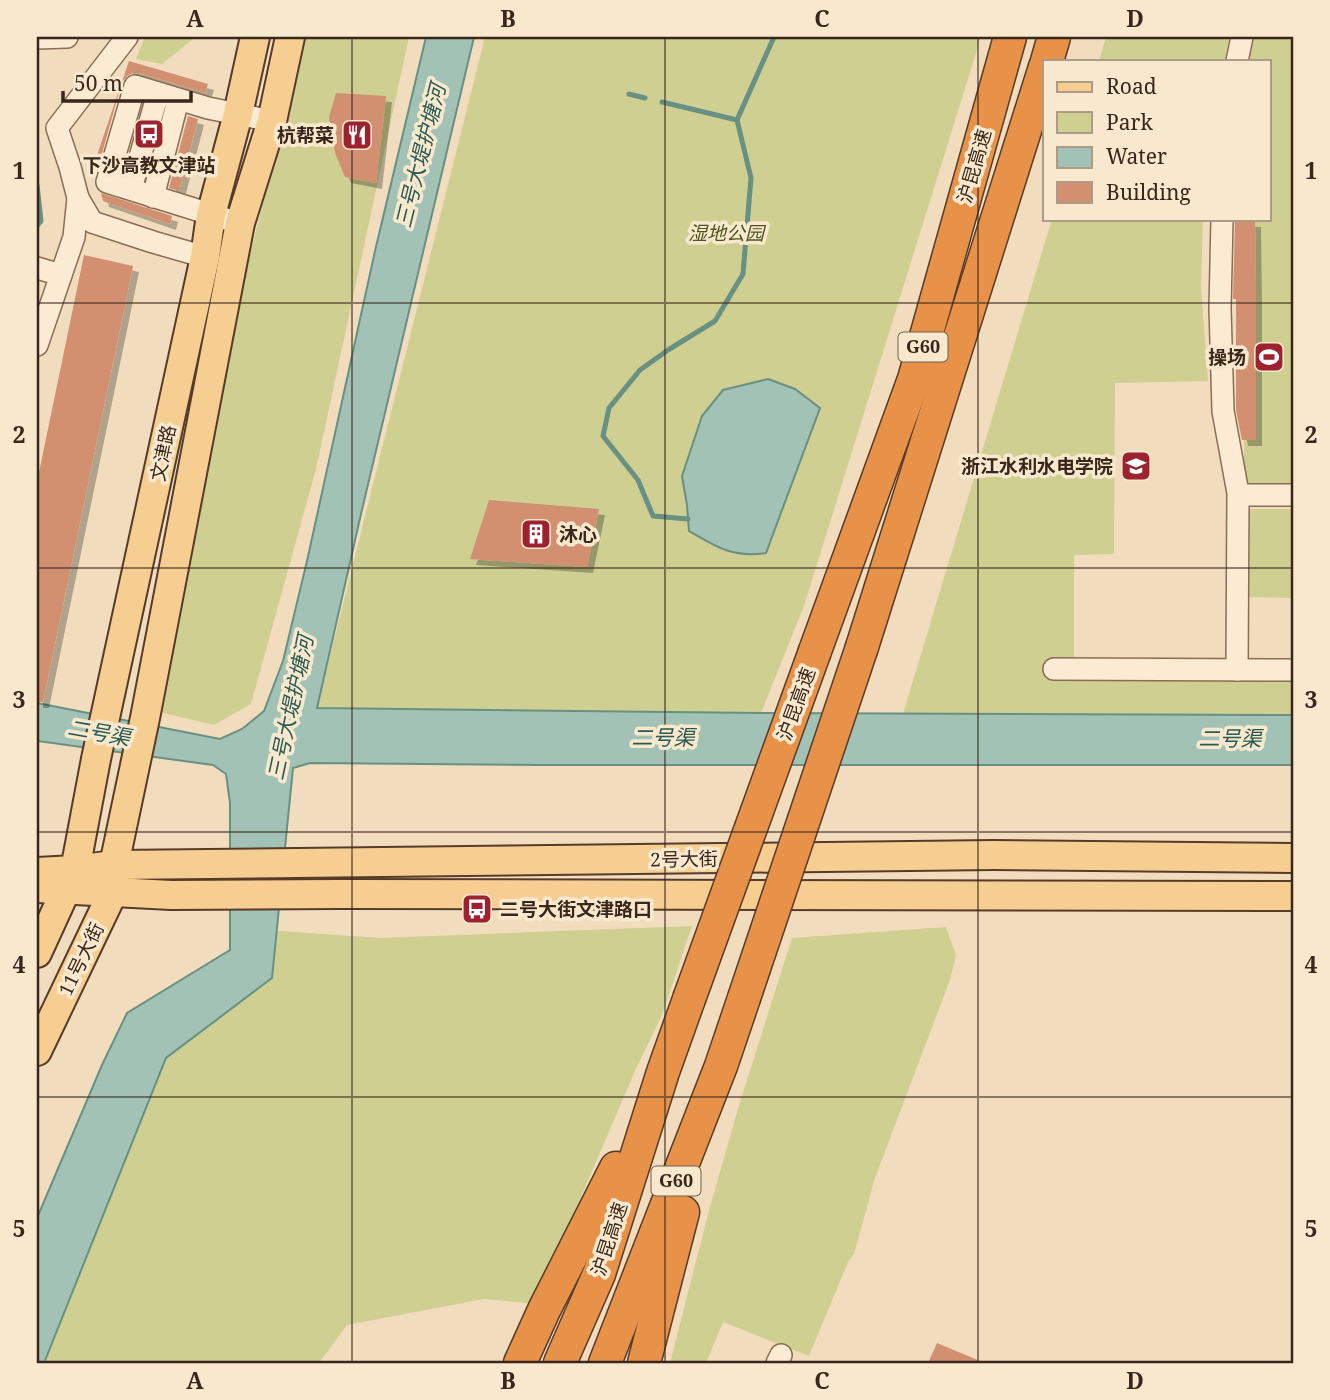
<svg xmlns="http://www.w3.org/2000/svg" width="1330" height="1400" font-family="'Noto Serif','Noto Sans SC',serif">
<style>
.green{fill:#cecf91}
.water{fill:#a2c2b5;stroke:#689083;stroke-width:2}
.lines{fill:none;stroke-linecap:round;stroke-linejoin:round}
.stream{stroke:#689083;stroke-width:5}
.building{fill:#d29071;filter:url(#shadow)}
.minor-casing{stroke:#8a6d56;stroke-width:24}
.major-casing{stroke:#573b2a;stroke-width:32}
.highway-casing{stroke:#573b2a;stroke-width:35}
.minor{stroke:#fbebd2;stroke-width:21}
.major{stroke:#f7ce92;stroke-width:28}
.highway{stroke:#e79248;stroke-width:32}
.highway-bridge-casing{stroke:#573b2a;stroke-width:35;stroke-linecap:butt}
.highway-bridge{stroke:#e79248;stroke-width:32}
.grid{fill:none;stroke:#39271b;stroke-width:2;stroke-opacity:0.55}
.labels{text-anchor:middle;stroke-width:7;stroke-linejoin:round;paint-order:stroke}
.shield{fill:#f8e8ce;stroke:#726151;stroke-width:2}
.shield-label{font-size:18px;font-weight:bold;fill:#39271b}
.poi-label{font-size:19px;font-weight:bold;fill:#39271b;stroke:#f8e8ce;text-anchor:end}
.street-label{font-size:19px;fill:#39271b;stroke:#f8e8ce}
.park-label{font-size:19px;font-style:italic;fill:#4e5620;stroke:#f8e8ce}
.water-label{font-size:21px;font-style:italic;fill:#295a52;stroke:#f8e8ce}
.neatline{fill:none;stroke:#39271b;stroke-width:2.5}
.grid-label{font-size:23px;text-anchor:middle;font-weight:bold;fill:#39271b}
</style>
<defs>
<filter id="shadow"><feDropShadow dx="6" dy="6" stdDeviation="0" flood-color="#0004"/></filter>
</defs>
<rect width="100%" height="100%" fill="#f1ddbe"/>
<!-- green -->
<g class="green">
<polygon points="145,37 192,37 192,40 162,64 136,59"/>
<polygon points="304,37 409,37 316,469 251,704 214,725 138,707"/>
<polygon points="485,37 981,37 804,606 761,713 317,708"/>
<polygon points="1106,37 1229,37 1225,61 1099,61"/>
<polygon points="1245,37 1293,37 1293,495 1244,495 1244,219 1269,219 1269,61 1245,61"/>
<polygon points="1052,219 1203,219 1201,286 1208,381 1115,383 1114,554 1074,555 1074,669 1293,671 1293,715 903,714"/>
<polygon points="1244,509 1293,509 1293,598 1244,597"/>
<polygon points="692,926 662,1015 635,1071 535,1304 484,1299 347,1325 319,1363 37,1363 37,1292 135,1035 266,930 381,938"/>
<polygon points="946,927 956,955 950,980 875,1178 854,1254 848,1262 809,1356 723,1322 706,1363 670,1363 710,1207 740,1102 792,938"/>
</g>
<!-- water -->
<g class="water">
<polygon points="426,37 474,37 361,514 317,708 761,713 1293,715 1293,765 538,765 310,763 293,768 272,978 166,1058 44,1363 37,1363 37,1218 102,1065 127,1013 230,950 230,803 226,774 213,765 37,741 37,703 220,739 242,729 264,711 283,661 307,561 375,251"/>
<path d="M768 379 795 389 820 408 766 553C733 558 716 547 689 531L687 505 682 476 702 416 723 390Z"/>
</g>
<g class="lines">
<!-- stream -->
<g class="stream">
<polyline points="629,94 645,98"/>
<polyline points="662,102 737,120"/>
<polyline points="37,185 41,221 37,226"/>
<polyline points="688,519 653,516 638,480 603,436 609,408 640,370 668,350 715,321 743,274 751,178 737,120 774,37"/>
</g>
</g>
<!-- building -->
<g class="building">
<polygon points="129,61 208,84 205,93 139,73 133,73 127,76 122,82 97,171 95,161"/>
<polygon points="336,93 386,96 376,183 345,177 335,153 329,117"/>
<polygon points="188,116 198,119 179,191 169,188"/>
<polygon points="101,193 172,216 170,224 103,201"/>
<polygon points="1235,221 1255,221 1256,299 1256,440 1242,440 1236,410 1236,299 1233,299"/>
<polygon points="84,255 133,266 43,702 37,702 37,482"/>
<polygon points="489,500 599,509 587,567 470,559"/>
<polygon points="937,1343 985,1363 928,1363"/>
</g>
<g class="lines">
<!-- minor casing -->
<g class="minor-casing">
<g id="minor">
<polyline points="37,38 67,37"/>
<polyline points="1237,61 1242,37"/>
<polyline points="131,189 158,93"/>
<polyline points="153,197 178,100"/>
<polyline points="78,198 92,222 153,242 205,257"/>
<polyline points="226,219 107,182 135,86 208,108 272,121"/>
<polyline points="1222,219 1220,308 1223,411 1238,493 1237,670"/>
<polyline points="37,268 61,275"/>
<polyline points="37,345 74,237 78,198 70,167 57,128 127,37"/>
<polyline points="1244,495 1293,495"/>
<polyline points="1054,669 1293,670"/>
<polyline points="777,1363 781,1355"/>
</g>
</g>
<!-- major casing -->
<g class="major-casing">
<g id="major">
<polyline points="37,872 75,870 114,865 994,855 1293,858"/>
<polyline points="37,888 171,895 341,894 1293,896"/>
<polyline points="37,953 75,870 96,759 205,257 211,215 238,114 255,37"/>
<polyline points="37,1051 113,892 114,865 145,718 240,223 272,121 290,37"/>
</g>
</g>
<!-- highway casing -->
<g class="highway-casing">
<g id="highway">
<polyline points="1047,61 1054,37"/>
<polyline points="862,647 1045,67"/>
<polyline points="815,651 914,379 1010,37"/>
<polyline points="520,1363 544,1310 616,1168"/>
<polyline points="560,1363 599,1274 663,1072 689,999"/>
<polyline points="605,1363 721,1066 744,998"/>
<polyline points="644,1363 683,1212"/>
</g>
</g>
<!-- minor -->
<use href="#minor" class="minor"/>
<!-- major -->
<use href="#major" class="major"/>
<!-- highway -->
<use href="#highway" class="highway"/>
<!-- highway-bridge casing -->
<g class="highway-bridge-casing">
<g id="highway-bridge">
<polyline points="744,998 862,647"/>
<polyline points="689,999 815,651"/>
</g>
</g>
<!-- highway-bridge -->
<use href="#highway-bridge" class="highway-bridge"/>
</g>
<!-- grid -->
<path class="grid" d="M352 37V1363M665 37V1363M978 37V1363M37 303H1293M37 568H1293M37 832H1293M37 1097H1293"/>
<!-- icons -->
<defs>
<g id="bus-square" transform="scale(1.575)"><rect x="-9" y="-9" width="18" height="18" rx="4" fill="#9d212e" stroke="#f8e8ce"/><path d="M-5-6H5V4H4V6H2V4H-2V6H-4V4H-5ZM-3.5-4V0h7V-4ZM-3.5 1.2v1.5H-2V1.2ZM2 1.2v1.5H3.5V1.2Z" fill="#fff"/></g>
<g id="restaurant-square" transform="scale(1.575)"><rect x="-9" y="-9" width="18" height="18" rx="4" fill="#9d212e" stroke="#f8e8ce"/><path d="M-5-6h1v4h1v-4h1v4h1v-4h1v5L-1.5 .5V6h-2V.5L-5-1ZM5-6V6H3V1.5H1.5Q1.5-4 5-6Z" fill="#fff"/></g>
<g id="stadium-square" transform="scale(1.575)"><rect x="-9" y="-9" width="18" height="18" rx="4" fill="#9d212e" stroke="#f8e8ce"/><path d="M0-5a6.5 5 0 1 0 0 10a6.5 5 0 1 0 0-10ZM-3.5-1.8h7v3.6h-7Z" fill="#fff"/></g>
<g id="university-square" transform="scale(1.575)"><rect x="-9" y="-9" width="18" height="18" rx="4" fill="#9d212e" stroke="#f8e8ce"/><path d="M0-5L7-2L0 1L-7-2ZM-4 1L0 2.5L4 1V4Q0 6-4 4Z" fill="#fff"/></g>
<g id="building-square" transform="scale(1.575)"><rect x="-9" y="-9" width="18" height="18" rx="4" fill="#9d212e" stroke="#f8e8ce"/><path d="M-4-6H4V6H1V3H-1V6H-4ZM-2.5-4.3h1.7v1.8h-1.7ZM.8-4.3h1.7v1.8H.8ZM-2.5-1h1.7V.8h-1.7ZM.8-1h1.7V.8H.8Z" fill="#fff"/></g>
</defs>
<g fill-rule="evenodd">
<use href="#bus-square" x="149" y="134"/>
<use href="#restaurant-square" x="357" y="135"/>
<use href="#stadium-square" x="1269" y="357"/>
<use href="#university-square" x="1136" y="466"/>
<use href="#building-square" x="536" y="534"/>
<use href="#bus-square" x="477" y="909"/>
</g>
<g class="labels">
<!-- shield labels -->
<g class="shield">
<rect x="898.5" y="332.5" width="49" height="29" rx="5"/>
<rect x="651.5" y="1166.5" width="49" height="29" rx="5"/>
</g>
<g class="shield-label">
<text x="923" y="353">G60</text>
<text x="676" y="1187">G60</text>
</g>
<!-- poi labels -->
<g class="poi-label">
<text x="334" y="142">杭帮菜</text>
<text x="149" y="172" text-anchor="middle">下沙高教文津站</text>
<text x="1246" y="364">操场</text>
<text x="1113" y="473">浙江水利水电学院</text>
<text x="559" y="541" text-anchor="start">沐心</text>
<text x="500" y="916" text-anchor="start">二号大街文津路口</text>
</g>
<!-- street labels -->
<g class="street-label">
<text transform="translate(974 166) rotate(-74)" y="7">沪昆高速</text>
<text transform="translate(163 453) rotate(-78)" y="7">文津路</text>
<text transform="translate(796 704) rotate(-70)" y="7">沪昆高速</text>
<text transform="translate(684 859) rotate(-1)" y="7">2号大街</text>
<text transform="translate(81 959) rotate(-64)" y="7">11号大街</text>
<text transform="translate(609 1239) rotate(-72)" y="7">沪昆高速</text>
</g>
<!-- park labels -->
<g class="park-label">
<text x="726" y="240">湿地公园</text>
</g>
<!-- water labels -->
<g class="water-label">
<text transform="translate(421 156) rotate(-76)" y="7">三号大堤护塘河</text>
<text transform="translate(291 708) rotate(-78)" y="7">三号大堤护塘河</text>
<text transform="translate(99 733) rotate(10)" y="7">二号渠</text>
<text x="663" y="745">二号渠</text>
<text x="1230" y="746">二号渠</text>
</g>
</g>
<!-- border -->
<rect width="1330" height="1400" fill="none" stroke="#f8e8ce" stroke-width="77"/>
<!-- legend -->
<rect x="1043" y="60" width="228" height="161" fill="#f8e8ce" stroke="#ac9b86" stroke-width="2"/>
<rect x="1057" y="82" width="35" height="10" fill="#f7ce92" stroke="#ac9b86" stroke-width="2"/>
<text x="1106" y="94" font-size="21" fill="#39271b">Road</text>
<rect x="1057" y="112" width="35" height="21" fill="#cecf91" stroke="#ac9b86" stroke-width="2"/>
<text x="1106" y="130" font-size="21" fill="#39271b">Park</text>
<rect x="1057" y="147" width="35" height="21" fill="#a2c2b5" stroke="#ac9b86" stroke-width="2"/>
<text x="1106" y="164" font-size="21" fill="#39271b">Water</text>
<rect x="1057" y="182" width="35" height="21" fill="#d29071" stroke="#ac9b86" stroke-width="2"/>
<text x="1106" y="200" font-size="21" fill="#39271b">Building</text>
<!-- scale -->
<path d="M63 91v10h128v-10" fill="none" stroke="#39271b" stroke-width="3.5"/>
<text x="74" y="91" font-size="21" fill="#39271b" stroke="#f8e8ce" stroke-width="5" paint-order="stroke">50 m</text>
<rect x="38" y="38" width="1254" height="1324" class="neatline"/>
<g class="grid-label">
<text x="195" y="27">A</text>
<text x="508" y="27">B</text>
<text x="822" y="27">C</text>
<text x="1135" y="27">D</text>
<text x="19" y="179">1</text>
<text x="1311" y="179">1</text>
<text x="19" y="443">2</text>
<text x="1311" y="443">2</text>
<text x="19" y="708">3</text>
<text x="1311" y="708">3</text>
<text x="19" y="973">4</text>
<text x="1311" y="973">4</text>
<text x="19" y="1237">5</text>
<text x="1311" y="1237">5</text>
<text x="195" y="1389">A</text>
<text x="508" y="1389">B</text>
<text x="822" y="1389">C</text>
<text x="1135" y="1389">D</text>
</g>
</svg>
